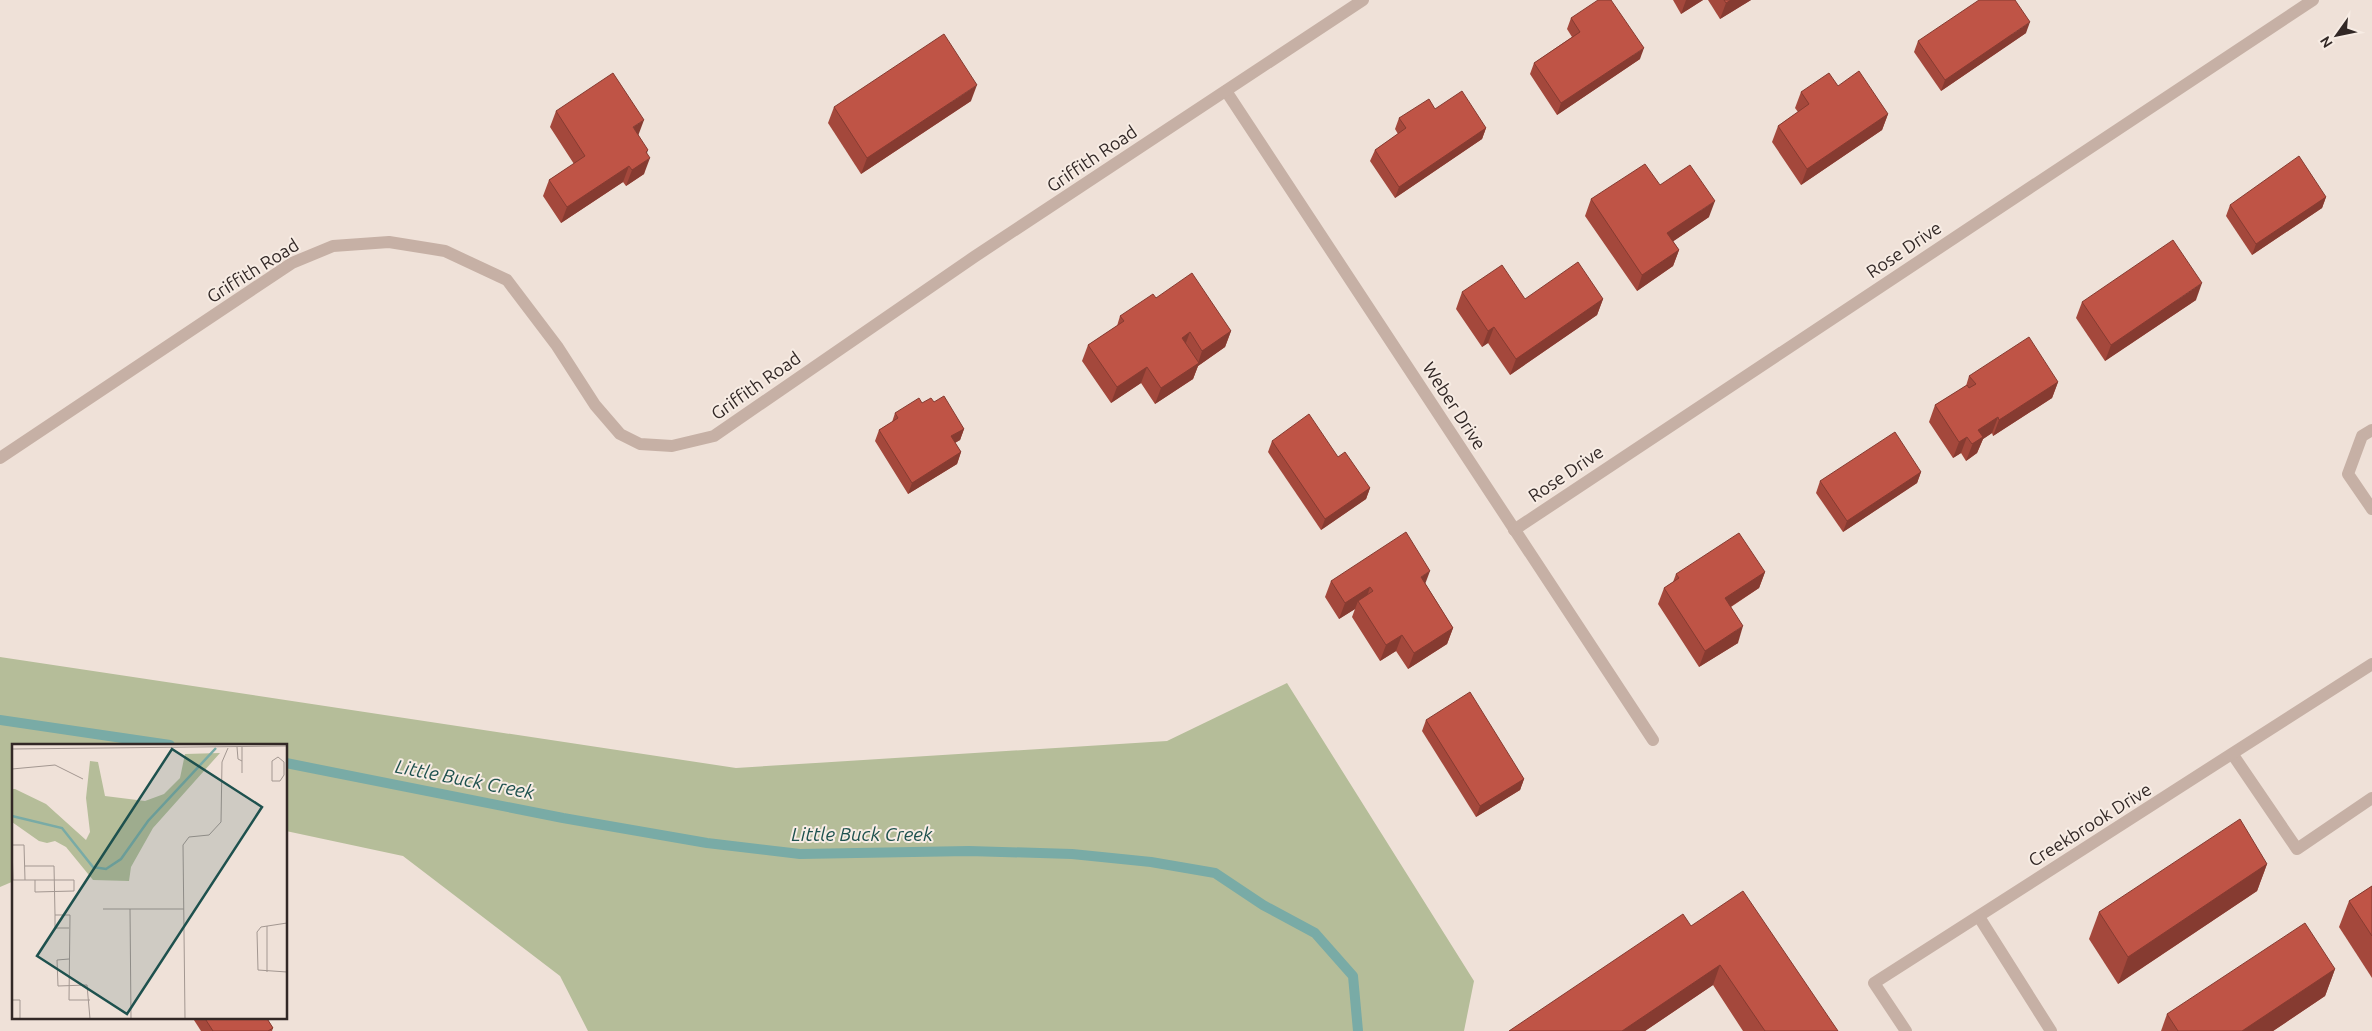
<svg xmlns="http://www.w3.org/2000/svg" width="2372" height="1031" font-family="Ubuntu,sans-serif">
<style>
.green{fill:#b5bd99}
.lines{fill:none;stroke-linecap:round;stroke-linejoin:round}
.stream{stroke:#79aba6;stroke-width:10}
.lane{stroke:#c6b0a5;stroke-width:12}
.street{stroke:#c6b0a5;stroke-width:12}
.wall{fill:#a4483c}
.shaded-wall{fill:#863b31}
.building{fill:#bf5446;stroke:#863b31}
.labels{text-anchor:middle;stroke-width:4;stroke-linejoin:round;paint-order:stroke}
.street-label{font-size:18px;fill:#322826;stroke:#f7ece4}
.water-label{font-size:19px;font-style:italic;fill:#1e514e;stroke:#f7ece4}
.inset-river{fill:none;stroke:#79aba6;stroke-width:2.5}
.inset-road{fill:none;stroke:#a39791;stroke-width:1}
.view{fill:#1e514e;fill-opacity:0.15;stroke:#1e514e;stroke-width:2.5}
.inset-edge{fill:none;stroke:#322826;stroke-width:2.5}
</style>
<rect width="100%" height="100%" fill="#efe1d8"/>
<!-- green -->
<polygon class="green" points="0,657 736,768 1167,741 1287,683 1474,981 1464,1031 588,1031 560,976 403,856 286,831 286,745 14,745 14,881 0,887"/>
<g class="lines">
<!-- stream -->
<g class="stream">
<polyline points="0,720 170,745"/>
<polyline points="286,763 563,818 707,843 800,854 969,851 1072,854 1151,862 1215,873 1263,905 1315,933 1353,976 1358,1031"/>
</g>
<!-- lane -->
<g class="lane">
<polyline points="2233,755 2297,849 2372,798"/>
<polyline points="1979,917 2051,1031"/>
</g>
<!-- street -->
<g class="street">
<polyline points="1226,91 1653,740"/>
<polyline points="2372,430 2362,436 2348,474 2372,509"/>
<polyline points="0,458 292,263 333,246 389,242 445,251 507,280 557,346 595,405 620,434 640,444 672,446 714,436 974,257 1363,0"/>
<polyline points="1514,530 2313,0"/>
<polyline points="1906,1031 1874,983 2372,664"/>
</g>
</g>
<!-- wall -->
<g class="wall">
<polygon points="1673,0 1703,0 1681,14"/>
<polygon points="1708,0 1751,0 1720,19"/>
<polygon points="1571,18 1640,59 1557,115 1530,74 1534,63 1572,37 1567,29"/>
<polygon points="2026,33 1941,91 1914,52 1918,41"/>
<polygon points="1838,86 1888,114 1882,130 1801,185 1772,142 1778,126 1798,112 1795,108 1801,92"/>
<polygon points="971,101 861,174 828,123 834,107"/>
<polygon points="1435,109 1486,128 1482,139 1395,198 1370,161 1375,150 1398,134 1395,129 1399,118"/>
<polygon points="556,111 638,136 647,153 644,174 626,186 623,182 561,223 543,196 549,180 574,164 550,127"/>
<polygon points="1660,185 1709,217 1673,241 1679,250 1673,266 1637,291 1585,216 1591,199"/>
<polygon points="2326,197 2322,208 2252,255 2226,216 2230,205"/>
<polygon points="1462,292 1525,299 1603,299 1597,315 1510,375 1488,343 1482,347 1456,309"/>
<polygon points="1156,298 1231,331 1225,347 1198,366 1193,379 1155,404 1141,383 1111,403 1082,361 1088,345 1117,326 1120,316"/>
<polygon points="2196,300 2105,361 2076,318 2082,302"/>
<polygon points="1969,376 2058,382 2052,398 1993,436 1992,433 1983,439 1977,453 1966,461 1961,453 1953,458 1929,422 1935,405 1966,386"/>
<polygon points="934,402 964,429 960,440 955,443 961,452 957,464 908,494 875,441 879,430 892,422 895,413 922,403"/>
<polygon points="1272,441 1338,457 1370,488 1366,499 1321,530 1268,452"/>
<polygon points="1921,472 1917,483 1843,532 1816,493 1820,481"/>
<polygon points="1765,572 1759,588 1731,607 1738,643 1699,667 1658,604 1664,588 1673,582 1676,574"/>
<polygon points="1331,581 1425,583 1453,628 1447,644 1408,669 1396,651 1380,661 1352,617 1355,609 1339,619 1325,597"/>
<polygon points="1426,720 1524,779 1520,790 1476,817 1422,731"/>
<polygon points="2267,864 2257,891 2118,984 2089,939 2099,912"/>
<polygon points="2372,886 2372,978 2339,927 2349,901"/>
<polygon points="1691,926 1838,1031 1743,1031 1713,985 1645,1031 1509,1031"/>
<polygon points="2335,969 2325,996 2273,1031 2161,1031 2167,1014"/>
<polygon points="192,1017 266,1017 273,1028 272,1031 201,1031"/>
</g>
<!-- shaded-wall -->
<g class="shaded-wall">
<polygon points="1686,0 1703,0 1681,14"/>
<polygon points="1731,0 1751,0 1720,19 1726,3"/>
<polygon points="2030,22 2026,33 1941,91 1945,80"/>
<polygon points="1644,48 1640,59 1557,115 1561,103"/>
<polygon points="977,85 971,101 861,174 867,158"/>
<polygon points="1888,114 1882,130 1801,185 1807,169"/>
<polygon points="644,120 638,136 633,127"/>
<polygon points="1486,128 1482,139 1395,198 1399,187"/>
<polygon points="648,150 644,162 650,158 644,174 626,186 632,170 646,152"/>
<polygon points="629,166 623,182 561,223 567,207"/>
<polygon points="2326,197 2322,208 2252,255 2256,244"/>
<polygon points="1715,201 1709,217 1662,249 1667,233"/>
<polygon points="1679,250 1673,266 1637,291 1642,275"/>
<polygon points="2202,283 2196,300 2105,361 2111,345"/>
<polygon points="1603,299 1597,315 1510,375 1516,359"/>
<polygon points="1494,327 1488,343 1482,347 1488,331"/>
<polygon points="1231,331 1225,347 1198,366 1193,379 1155,404 1161,388 1198,363 1202,351"/>
<polygon points="1190,332 1184,348 1182,338"/>
<polygon points="1147,367 1141,383 1111,403 1117,387"/>
<polygon points="2058,382 2052,398 1993,436 1999,420"/>
<polygon points="1998,417 1992,433 1983,439 1977,453 1966,461 1978,430"/>
<polygon points="964,429 960,440 947,447 951,436"/>
<polygon points="1967,437 1961,453 1953,458 1959,442"/>
<polygon points="961,452 957,464 908,494 912,483"/>
<polygon points="1921,472 1917,483 1843,532 1847,521"/>
<polygon points="1370,488 1366,499 1321,530 1325,519"/>
<polygon points="1430,571 1424,587 1421,577"/>
<polygon points="1765,572 1759,588 1719,614 1725,598"/>
<polygon points="1370,587 1365,603 1358,601 1355,609 1339,619 1345,603"/>
<polygon points="1743,626 1738,643 1699,667 1705,651"/>
<polygon points="1453,628 1447,644 1408,669 1414,653"/>
<polygon points="1402,635 1396,651 1380,661 1386,645"/>
<polygon points="1524,779 1520,790 1476,817 1480,806"/>
<polygon points="2267,864 2257,891 2118,984 2128,957"/>
<polygon points="1720,965 1713,985 1645,1031 1622,1031"/>
<polygon points="2335,969 2325,996 2273,1031 2242,1031"/>
</g>
<!-- building -->
<g class="building">
<polygon points="1598,0 1611,0 1644,48 1561,103 1534,63 1580,32 1571,18"/>
<polygon points="1724,0 1731,0 1726,3"/>
<polygon points="1979,0 2015,0 2030,22 1945,80 1918,41"/>
<polygon points="944,34 977,85 867,158 834,107"/>
<polygon points="1859,71 1888,114 1807,169 1778,126 1809,104 1801,92 1829,73 1838,86"/>
<polygon points="613,73 644,120 633,127 648,150 646,152 650,158 632,170 629,166 567,207 549,180 585,156 556,111"/>
<polygon points="1462,91 1486,128 1399,187 1375,150 1406,128 1399,118 1429,99 1435,109"/>
<polygon points="2299,156 2326,197 2256,244 2230,205"/>
<polygon points="1645,164 1660,185 1690,165 1715,201 1667,233 1679,250 1642,275 1591,199"/>
<polygon points="2173,240 2202,283 2111,345 2082,302"/>
<polygon points="1578,262 1603,299 1516,359 1494,327 1488,331 1462,292 1502,265 1525,299"/>
<polygon points="1192,273 1231,331 1202,351 1190,332 1182,338 1199,363 1161,388 1147,367 1117,387 1088,345 1124,321 1120,316 1153,294 1156,298"/>
<polygon points="2029,337 2058,382 1999,420 1998,417 1978,430 1983,437 1972,444 1967,437 1959,442 1935,405 1967,385 1969,388 1976,384 1969,376"/>
<polygon points="944,396 964,429 951,436 961,452 912,483 879,430 898,418 895,413 919,398 922,403 931,398 934,402"/>
<polygon points="1309,414 1338,457 1345,452 1370,488 1325,519 1272,441"/>
<polygon points="1895,432 1921,472 1847,521 1820,481"/>
<polygon points="1406,532 1430,571 1421,577 1453,628 1414,653 1402,635 1386,645 1358,601 1373,591 1370,587 1345,603 1331,581"/>
<polygon points="1739,533 1765,572 1725,598 1743,626 1705,651 1664,588 1679,578 1676,574"/>
<polygon points="1470,692 1524,779 1480,806 1426,720"/>
<polygon points="2240,819 2267,864 2128,957 2099,912"/>
<polygon points="2372,886 2372,936 2349,901"/>
<polygon points="1743,891 1838,1031 1765,1031 1720,965 1622,1031 1509,1031 1683,914 1691,926"/>
<polygon points="2305,923 2335,969 2242,1031 2178,1031 2167,1014"/>
<polygon points="204,1017 266,1017 273,1028 268,1031 213,1031"/>
</g>
<g class="labels">
<!-- street labels -->
<g class="street-label">
<text transform="translate(1092 159) rotate(-34)" y="6">Griffith Road</text>
<text transform="translate(1904 250) rotate(-34)" y="6">Rose Drive</text>
<text transform="translate(253 271) rotate(-32)" y="6">Griffith Road</text>
<text transform="translate(756 386) rotate(-35)" y="6">Griffith Road</text>
<text transform="translate(1454 406) rotate(57)" y="6">Weber Drive</text>
<text transform="translate(1566 474) rotate(-34)" y="6">Rose Drive</text>
<text transform="translate(2090 825) rotate(-32)" y="6">Creekbrook Drive</text>
</g>
<!-- water labels -->
<g class="water-label">
<text transform="translate(465 779) rotate(11)" y="7">Little Buck Creek</text>
<text x="862" y="841">Little Buck Creek</text>
</g>
</g>
<!-- overview -->
<g transform="translate(12 744)">
<rect width="275" height="275" fill="#efe1d8"/>
<path d="M208 9 141 84 119 123 117 137 81 136 54 103 43 97 35 99 27 97 0 78V45H3L34 60 74 96 78 88 74 54 78 17 86 18 93 52 133 57 152 50 168 34 173 10Z" fill="#b5bd99"/>
<path class="inset-river" d="M0 72 50 84 81 123 94 125 109 115 136 77 204 4"/>
<path class="inset-road" d="M225 3 226 15 230 17M0 5 275 2M266 13 272 18V31L268 37H260V17ZM0 25 43 21 71 35M230 29V3M13 122H42L43 171H58L57 256H78M0 136H62V147L23 148V136M1 136 0 101H12L13 136M91 165H172M118 165 119 275M43 171V184H57M275 179 249 183 245 188 246 226 275 228M57 215 45 216 46 242 75 241 78 275M255 228V182M0 256H8V275M173 275 171 101 177 93 197 91 209 78 210 18 216 4"/>
<path class="view" d="M160 5 250 63 115 270 25 212Z"/>
<rect width="275" height="275" class="inset-edge"/>
</g>
<!-- north arrow -->
<g transform="translate(2337 35) rotate(237)" stroke="#f7ece4" stroke-width="4" paint-order="stroke">
<path d="M0-4L9 19L0 12L-9 19Z" fill="#322826"/>
<text y="-8" font-size="14" font-weight="bold" text-anchor="middle" fill="#322826">N</text>
</g>
</svg>
